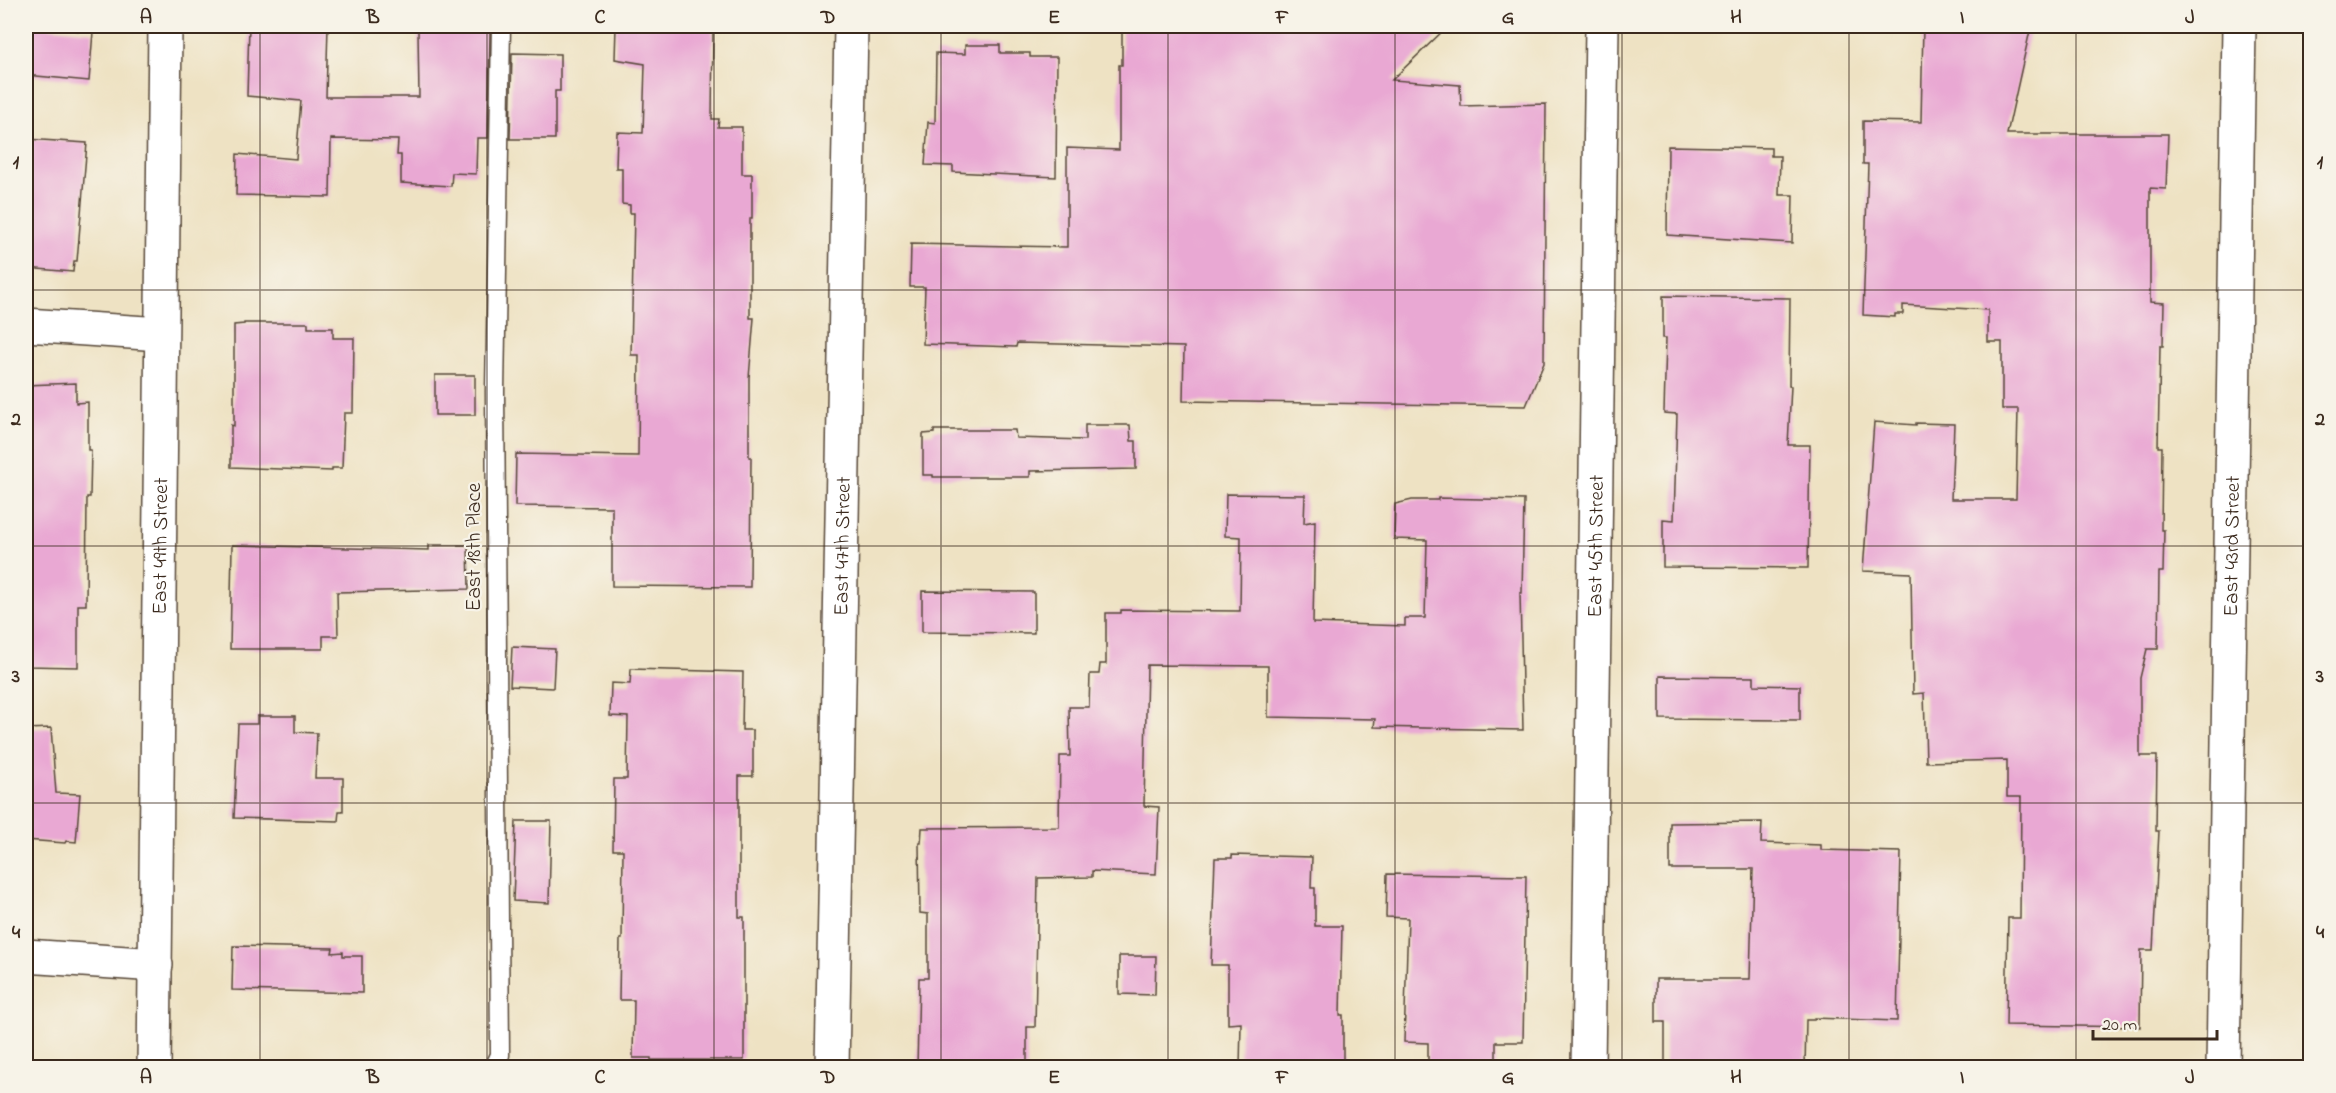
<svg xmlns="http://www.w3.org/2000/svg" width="2336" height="1093" font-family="'Indie Flower',sans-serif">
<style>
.building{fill:#e9a8d3}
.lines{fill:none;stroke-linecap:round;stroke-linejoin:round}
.lane-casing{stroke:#564637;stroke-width:21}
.street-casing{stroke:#564637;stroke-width:36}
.lane{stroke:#fff;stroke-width:18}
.street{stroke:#fff;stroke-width:33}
.grid{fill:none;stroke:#3b2a1e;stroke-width:1.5;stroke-opacity:0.55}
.labels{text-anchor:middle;stroke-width:4.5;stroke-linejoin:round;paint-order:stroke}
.street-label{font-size:21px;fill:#3b2a1e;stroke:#f7f3e8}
.neatline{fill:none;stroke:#3b2a1e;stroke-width:2}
.grid-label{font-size:20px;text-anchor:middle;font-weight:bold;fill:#3b2a1e}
</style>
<rect width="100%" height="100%" fill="#f7f3e8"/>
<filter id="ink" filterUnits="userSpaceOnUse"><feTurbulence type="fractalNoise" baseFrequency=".0167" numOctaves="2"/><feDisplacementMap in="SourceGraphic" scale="12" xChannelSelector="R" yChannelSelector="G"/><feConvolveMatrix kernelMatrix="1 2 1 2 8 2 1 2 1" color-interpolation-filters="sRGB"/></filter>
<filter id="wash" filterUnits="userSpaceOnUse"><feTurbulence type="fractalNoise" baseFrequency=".008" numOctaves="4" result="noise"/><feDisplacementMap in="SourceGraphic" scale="24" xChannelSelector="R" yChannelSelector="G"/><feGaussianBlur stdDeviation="1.35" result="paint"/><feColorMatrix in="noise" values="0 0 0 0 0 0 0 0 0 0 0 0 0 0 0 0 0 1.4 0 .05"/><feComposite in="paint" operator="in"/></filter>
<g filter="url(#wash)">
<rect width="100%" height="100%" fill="#eee2c3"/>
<g id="blocks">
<!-- building -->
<g class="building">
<polygon points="32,26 93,32 89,81 26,75 26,31 31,31"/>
<polygon points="249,26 328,26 326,97 419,97 418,30 490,32 488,138 477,138 476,174 452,173 451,186 401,183 401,155 397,155 398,140 331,139 330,197 236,195 237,154 296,159 301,101 247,96"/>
<polygon points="616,26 713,26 712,119 719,119 718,127 742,127 742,174 752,174 752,218 750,218 750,318 754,318 749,378 749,457 751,457 750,587 612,586 612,507 515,506 516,454 638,456 639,355 631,355 634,213 630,213 630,205 622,204 622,168 616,168 617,132 643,133 645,64 615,59"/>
<polygon points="1186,26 1448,26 1392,80 1460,85 1461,106 1546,104 1544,363 1526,406 1183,401 1184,347 1017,343 1016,347 923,344 925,287 910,287 911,244 1067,247 1067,148 1119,150 1119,65 1122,65 1122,29 1186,28"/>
<polygon points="1923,26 2031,26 2007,134 2168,134 2166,189 2150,188 2150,302 2164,303 2163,346 2160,346 2158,447 2162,447 2161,530 2164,530 2163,572 2159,572 2158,649 2147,649 2140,678 2140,756 2157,756 2156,831 2159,831 2153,950 2141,950 2140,1027 2006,1025 2008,918 2020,918 2021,797 2007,797 2007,760 1926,762 1924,693 1913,694 1911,573 1863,571 1874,422 1916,425 1916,423 1954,424 1951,499 2016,499 2018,409 2002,409 2002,342 1988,342 1988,310 1903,305 1903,314 1895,314 1895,317 1863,315 1868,164 1863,164 1863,121 1921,122"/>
<polygon points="965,45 1000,45 1000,53 1030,53 1030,57 1057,57 1056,177 953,172 953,166 925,165 928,122 935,123 936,53 965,54"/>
<polygon points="512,53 560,54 560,91 555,91 555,139 510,139"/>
<polygon points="26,139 87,143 77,261 74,261 73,272 26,268"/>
<polygon points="1668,146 1771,148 1771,156 1780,156 1779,195 1793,195 1792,243 1667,235"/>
<polygon points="1663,296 1790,298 1789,386 1791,386 1788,445 1810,445 1808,568 1663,567 1663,519 1674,520 1677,414 1664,413 1666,338 1663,338"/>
<polygon points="244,323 308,323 308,328 333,328 333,338 354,338 353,413 344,413 342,468 332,468 332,471 231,467 231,425 234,426 234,325 244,324"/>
<rect x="435" y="375" width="40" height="40"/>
<polygon points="76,383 76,403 88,402 88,450 91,450 90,497 87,497 86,605 78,605 78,667 26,666 26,385"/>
<polygon points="1085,425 1130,425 1131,441 1136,441 1136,469 1030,471 1030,477 933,477 933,475 923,475 923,434 934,433 934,430 1015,430 1016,438 1085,440"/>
<polygon points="1226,494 1305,495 1304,523 1315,521 1313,623 1405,626 1405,618 1425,618 1427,540 1394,539 1395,504 1412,500 1438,500 1438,498 1524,500 1522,593 1520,593 1523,730 1374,727 1375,719 1268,717 1268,666 1147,665 1144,806 1159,807 1156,874 1092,871 1092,877 1038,878 1035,1027 1027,1027 1027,1068 917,1068 919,978 928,978 928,914 920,913 919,843 921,843 922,828 1059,827 1060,756 1070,756 1069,707 1089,707 1090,674 1099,674 1100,664 1106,664 1106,613 1121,613 1121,610 1240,611 1241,537 1225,536"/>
<polygon points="232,545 429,550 429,545 468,545 469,589 337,592 338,636 323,636 323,649 230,649"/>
<polygon points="922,591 1034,592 1034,633 922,632"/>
<polygon points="512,647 555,649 553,688 510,686"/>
<polygon points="631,669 743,672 742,730 753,730 753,776 739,776 739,917 744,917 744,1060 651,1060 651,1058 633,1058 634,1000 619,1000 620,939 622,939 623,850 613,850 614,779 627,779 628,717 610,716 611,683 630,684"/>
<polygon points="1660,676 1754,677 1754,685 1800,686 1800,720 1660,719"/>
<polygon points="257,716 295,716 295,732 317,733 315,778 343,778 343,811 339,811 338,821 234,818 238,724 257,724"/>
<polygon points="51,728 56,793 80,794 76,842 66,841 65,843 26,840 26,729"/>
<polygon points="516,821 551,821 549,903 513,901"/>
<polygon points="1762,822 1761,843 1821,845 1821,850 1901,852 1897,1021 1814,1018 1814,1020 1806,1020 1805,1068 1665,1068 1665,1022 1656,1022 1656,979 1750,979 1753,869 1670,869 1670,823"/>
<polygon points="1232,855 1312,857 1311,888 1315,888 1315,926 1342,926 1340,1015 1343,1015 1343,1068 1240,1068 1241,1023 1228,1024 1228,965 1211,965 1215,858 1232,858"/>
<polygon points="1387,874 1526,876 1523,1042 1496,1042 1496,1068 1428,1068 1428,1043 1404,1042 1408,918 1386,917"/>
<polygon points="233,946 333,948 332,953 343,952 343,956 362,956 362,993 232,990"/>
<polygon points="1119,956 1156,956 1155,995 1119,994"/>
</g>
</g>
</g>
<g filter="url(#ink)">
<use href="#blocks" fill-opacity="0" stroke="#564637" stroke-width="1.5"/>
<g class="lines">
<!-- lane casing -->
<g class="lane-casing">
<polyline id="lane" points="494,1068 500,1055 495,392 501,26"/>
</g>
<!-- street casing -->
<g class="street-casing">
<g id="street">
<polyline points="26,325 161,334"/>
<polyline points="26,956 156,965"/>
<path id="s1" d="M154 1068 165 26"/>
<path id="s2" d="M832 1068 851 26"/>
<path id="s3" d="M1588 1068 1602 26"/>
<path id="s4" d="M2223 1068 2239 26"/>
</g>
</g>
<!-- lane -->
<use href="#lane" class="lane"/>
<!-- street -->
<use href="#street" class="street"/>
</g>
</g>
<!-- grid -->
<path class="grid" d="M260 26V1068M487 26V1068M714 26V1068M941 26V1068M1168 26V1068M1395 26V1068M1622 26V1068M1849 26V1068M2076 26V1068M26 290H2310M26 546H2310M26 803H2310"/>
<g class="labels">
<!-- street labels -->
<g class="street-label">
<text dy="7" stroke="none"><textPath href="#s2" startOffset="522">East 47th Street</textPath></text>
<text dy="7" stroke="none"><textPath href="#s1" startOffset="522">East 49th Street</textPath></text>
<text transform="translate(473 547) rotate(-90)" y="7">East 18th Place</text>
<text dy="7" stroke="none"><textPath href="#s3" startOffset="522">East 45th Street</textPath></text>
<text dy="7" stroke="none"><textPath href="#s4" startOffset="522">East 43rd Street</textPath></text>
</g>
</g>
<!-- margin -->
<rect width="2336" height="1093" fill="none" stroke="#f7f3e8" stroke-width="66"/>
<!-- scale -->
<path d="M2093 1030v9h124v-9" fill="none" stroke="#3b2a1e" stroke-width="3"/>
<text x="2102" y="1030" font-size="18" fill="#3b2a1e" stroke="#f7f3e8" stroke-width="4.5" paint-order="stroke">20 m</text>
<rect x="33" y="33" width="2270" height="1027" class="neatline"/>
<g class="grid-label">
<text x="146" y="23">A</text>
<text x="373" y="23">B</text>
<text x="600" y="23">C</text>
<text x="828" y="23">D</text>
<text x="1054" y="23">E</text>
<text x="1282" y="23">F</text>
<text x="1508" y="23">G</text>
<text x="1736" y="23">H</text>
<text x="1962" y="23">I</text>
<text x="2190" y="23">J</text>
<text x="16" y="168">1</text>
<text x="2320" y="168">1</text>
<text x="16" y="425">2</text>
<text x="2320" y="425">2</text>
<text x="16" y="682">3</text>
<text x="2320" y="682">3</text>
<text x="16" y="938">4</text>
<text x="2320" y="938">4</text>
<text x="146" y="1083">A</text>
<text x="373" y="1083">B</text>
<text x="600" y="1083">C</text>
<text x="828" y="1083">D</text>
<text x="1054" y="1083">E</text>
<text x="1282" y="1083">F</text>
<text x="1508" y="1083">G</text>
<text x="1736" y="1083">H</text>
<text x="1962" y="1083">I</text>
<text x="2190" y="1083">J</text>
</g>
</svg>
